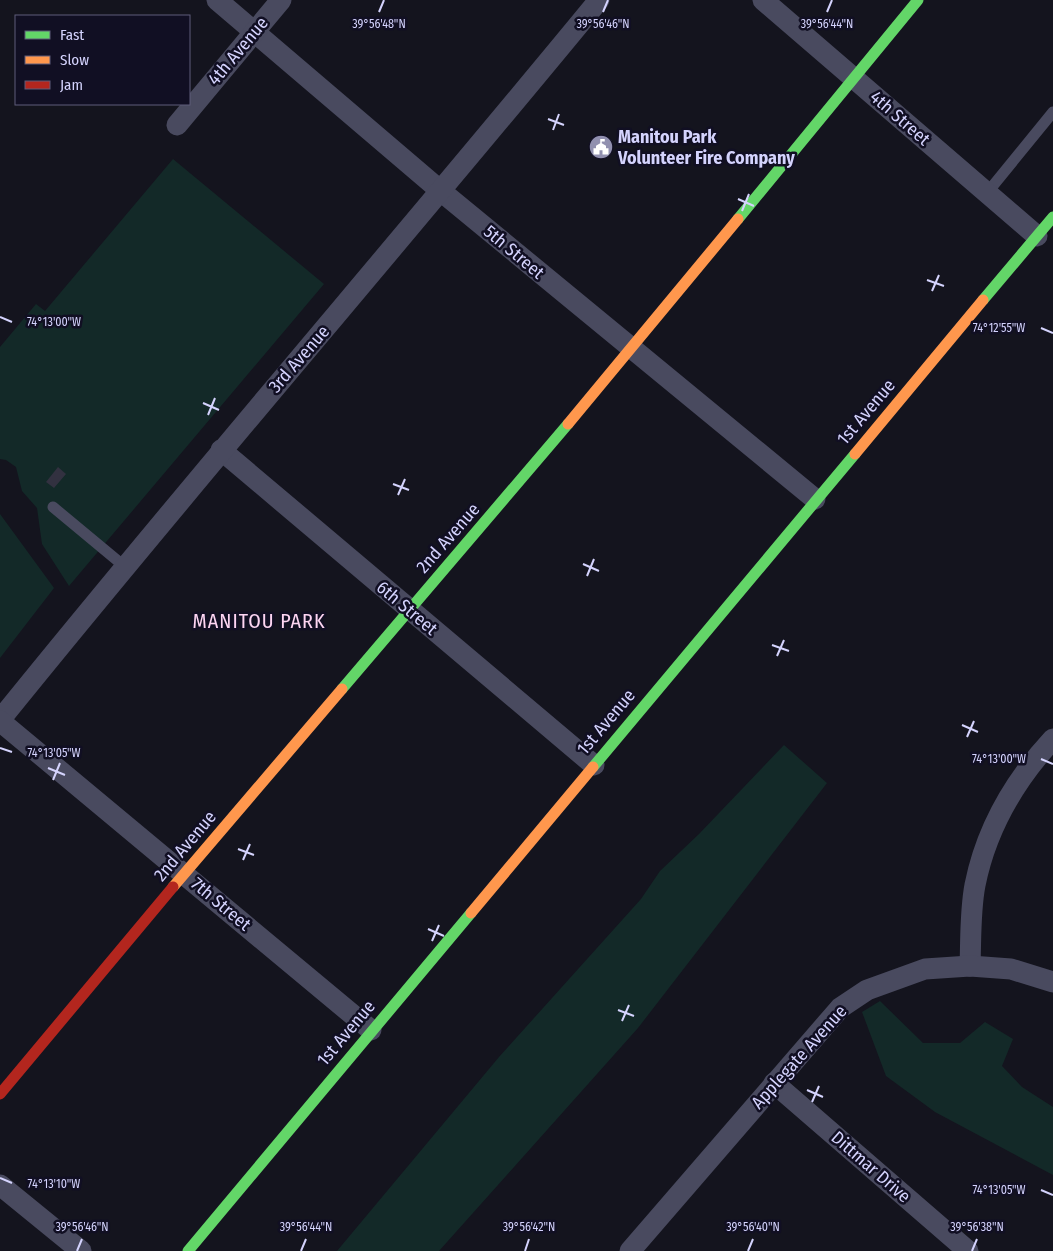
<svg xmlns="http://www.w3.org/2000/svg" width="1053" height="1251" font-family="'Fira Sans Condensed',sans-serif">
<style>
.green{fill:#132928}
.building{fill:#323140}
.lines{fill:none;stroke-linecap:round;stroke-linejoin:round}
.lane{stroke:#494a5f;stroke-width:11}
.street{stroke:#494a5f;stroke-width:21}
.fast{stroke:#63d668;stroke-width:11}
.slow{stroke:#ff974d;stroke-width:11}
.jam{stroke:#b3261e;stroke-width:11}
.ticks{fill:none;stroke:#d4d3fd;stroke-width:2}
.labels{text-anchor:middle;stroke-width:5;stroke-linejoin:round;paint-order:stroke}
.street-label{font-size:18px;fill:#d4d3fd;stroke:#110f23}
.poi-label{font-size:18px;font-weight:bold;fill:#d4d3fd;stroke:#110f23;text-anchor:start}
.quarter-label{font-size:20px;letter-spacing:1px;fill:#fdd5f2;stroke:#110f23}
.ticks-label{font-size:12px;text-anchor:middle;fill:#d4d3fd;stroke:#110f23;stroke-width:5;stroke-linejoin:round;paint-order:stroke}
</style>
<rect width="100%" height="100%" fill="#14141e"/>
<!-- green -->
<g class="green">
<polygon points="173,159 324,284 69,586 42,544 37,508 22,491 16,467 6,460 0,459 0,347 36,304 45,311"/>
<polygon points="0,514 54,588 0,658"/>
<polygon points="784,745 827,783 638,1028 439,1251 337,1251 499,1057 641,899 660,871 699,834"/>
<polygon points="880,1001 923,1043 960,1043 985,1022 1013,1039 1002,1066 1022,1087 1053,1107 1053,1175 935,1112 886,1076 862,1012"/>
</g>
<!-- building -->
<polygon class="building" points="58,467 66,474 54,488 46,482"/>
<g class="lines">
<!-- lane -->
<g class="lane">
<polyline points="987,193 1053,112"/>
<polyline points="53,507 124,566"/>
</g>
<!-- street -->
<g class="street">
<polyline points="217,0 442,192 815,499"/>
<polyline points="763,0 1037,236"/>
<polyline points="177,125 281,0"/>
<polyline points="221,450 594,765"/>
<path d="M0 720C196 477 401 241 599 0"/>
<polyline points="0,721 371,1030"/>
<path d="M970 966C971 940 970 911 975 885 986 830 1015 780 1053 739"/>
<polyline points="774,1083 968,1251"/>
<polyline points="0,1185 81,1251"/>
<polyline points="630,1251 840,1008 867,990 925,969 970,966 1011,969 1053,982"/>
</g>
<!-- fast -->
<g class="fast">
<polyline points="738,219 918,0"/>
<polyline points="983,300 1053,217"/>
<polyline points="342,689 568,424"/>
<polyline points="593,767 855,454"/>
<polyline points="188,1251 471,913"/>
</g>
<!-- slow -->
<g class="slow">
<polyline points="568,424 738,219"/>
<polyline points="855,454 983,300"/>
<polyline points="173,887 342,689"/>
<polyline points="471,913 593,767"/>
</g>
<!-- jam -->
<polyline class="jam" points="0,1094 173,887"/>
</g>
<!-- ticks -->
<path class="ticks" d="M379 12 384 0M603 12 608 0M827 12 832 0M548 119 564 125M553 130 559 114M738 199 754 206M742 211 749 194M927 280 944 286M932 291 939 275M0 317 12 322M1041 328 1053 333M203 403 219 410M208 415 215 398M393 484 409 490M398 495 405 479M583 564 599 571M587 576 594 559M772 645 789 651M777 656 784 640M962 725 978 732M967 737 974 721M0 748 12 752M1041 759 1053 764M48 768 65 775M53 780 60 763M238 849 254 855M243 860 250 844M428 929 444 936M432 941 439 925M618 1010 634 1016M622 1021 629 1005M807 1090 823 1097M812 1102 819 1086M0 1178 12 1183M1041 1190 1053 1195M77 1251 82 1239M301 1251 306 1239M525 1251 529 1239M748 1251 753 1239M972 1251 977 1239"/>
<!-- icons -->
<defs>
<g id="civic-disc" transform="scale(1.25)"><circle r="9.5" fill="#9190af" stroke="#110f23"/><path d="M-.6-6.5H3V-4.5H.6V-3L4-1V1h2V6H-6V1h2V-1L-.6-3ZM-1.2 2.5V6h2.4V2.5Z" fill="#fff"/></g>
</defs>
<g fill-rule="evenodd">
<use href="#civic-disc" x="601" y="147"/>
</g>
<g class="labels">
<!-- street labels -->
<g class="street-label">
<text transform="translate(238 51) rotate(-50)" y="6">4th Avenue</text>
<text transform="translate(900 118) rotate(41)" y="6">4th Street</text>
<text transform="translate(514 252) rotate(40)" y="6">5th Street</text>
<text transform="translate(299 359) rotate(-49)" y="6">3rd Avenue</text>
<text transform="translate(866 412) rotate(-50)" y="6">1st Avenue</text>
<text transform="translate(448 538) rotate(-49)" y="6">2nd Avenue</text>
<text transform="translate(407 608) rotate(40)" y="6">6th Street</text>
<text transform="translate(606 722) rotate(-50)" y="6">1st Avenue</text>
<text transform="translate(185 846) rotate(-50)" y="6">2nd Avenue</text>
<text transform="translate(221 904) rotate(40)" y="6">7th Street</text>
<text transform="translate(346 1033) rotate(-50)" y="6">1st Avenue</text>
<text transform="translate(799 1057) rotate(-48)" y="6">Applegate Avenue</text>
<text transform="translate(871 1167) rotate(41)" y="6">Dittmar Drive</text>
</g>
<!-- poi labels -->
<g class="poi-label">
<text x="618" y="143">Manitou Park<tspan x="618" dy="21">Volunteer Fire Company</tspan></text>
</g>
<!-- quarter labels -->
<g class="quarter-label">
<text x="259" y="628">MANITOU PARK</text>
</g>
</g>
<g class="ticks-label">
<text x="379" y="28">39°56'48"N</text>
<text x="603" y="28">39°56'46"N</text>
<text x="827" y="28">39°56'44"N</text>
<text x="54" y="326">74°13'00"W</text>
<text x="999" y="332">74°12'55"W</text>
<text x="54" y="757">74°13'05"W</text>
<text x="999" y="763">74°13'00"W</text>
<text x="54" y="1188">74°13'10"W</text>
<text x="999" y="1194">74°13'05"W</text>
<text x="82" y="1231">39°56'46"N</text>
<text x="306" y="1231">39°56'44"N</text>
<text x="529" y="1231">39°56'42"N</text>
<text x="753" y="1231">39°56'40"N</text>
<text x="977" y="1231">39°56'38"N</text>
</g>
<!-- legend -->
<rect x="15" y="15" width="175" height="90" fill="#110f23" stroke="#5f5d7a"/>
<rect x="25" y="31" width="25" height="8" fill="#63d668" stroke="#5f5d7a"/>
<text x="60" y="40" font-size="15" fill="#d4d3fd">Fast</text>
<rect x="25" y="56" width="25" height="8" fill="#ff974d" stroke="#5f5d7a"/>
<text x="60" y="65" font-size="15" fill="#d4d3fd">Slow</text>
<rect x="25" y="81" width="25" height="8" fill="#b3261e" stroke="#5f5d7a"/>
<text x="60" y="90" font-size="15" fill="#d4d3fd">Jam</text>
</svg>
